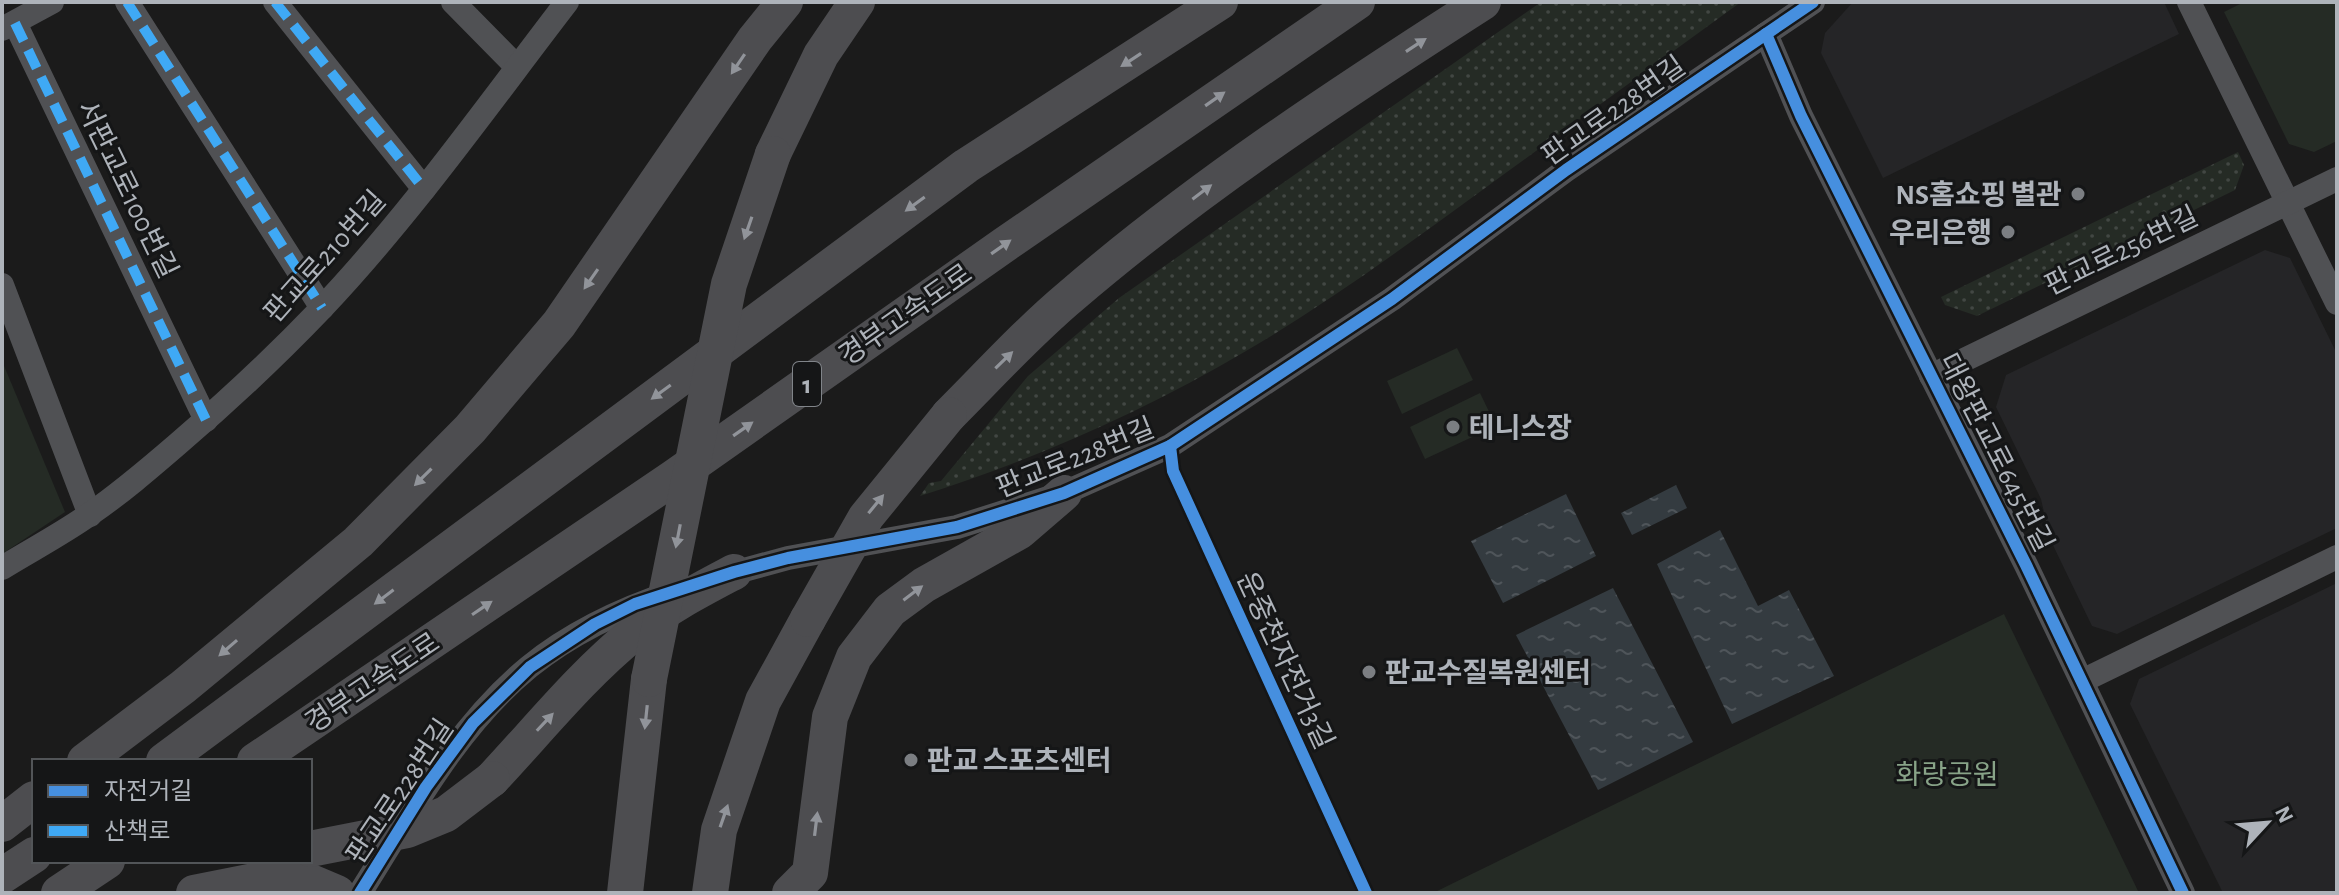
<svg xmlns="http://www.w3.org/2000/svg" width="2339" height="895" font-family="'Alegreya Sans','Noto Sans KR',sans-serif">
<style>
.built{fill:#252527}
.grass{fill:url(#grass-dots)}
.park{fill:#252b25}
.water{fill:url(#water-ripples)}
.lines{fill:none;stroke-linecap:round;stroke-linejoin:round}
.minor{stroke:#505154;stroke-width:24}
.highway{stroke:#4d4d50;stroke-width:36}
.highway-bridge{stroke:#4d4d50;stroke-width:36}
.quiet{stroke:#3fa9f5;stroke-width:10;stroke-dasharray:20 10;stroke-linecap:butt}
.cycleway-casing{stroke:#151617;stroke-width:17}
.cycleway{stroke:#468fdf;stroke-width:12}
.oneway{fill:#91949a}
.poi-dot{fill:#7b7e82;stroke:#151617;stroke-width:3}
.labels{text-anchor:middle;stroke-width:6;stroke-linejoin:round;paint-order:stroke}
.shield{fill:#151617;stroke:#808489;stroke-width:2}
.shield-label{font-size:26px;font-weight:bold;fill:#aeb3ba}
.street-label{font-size:28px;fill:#aeb3ba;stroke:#151617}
.poi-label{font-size:28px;font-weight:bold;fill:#aeb3ba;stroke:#151617;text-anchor:start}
.park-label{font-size:28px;fill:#88a388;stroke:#151617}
</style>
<defs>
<pattern id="grass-dots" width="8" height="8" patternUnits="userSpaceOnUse" patternTransform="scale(2)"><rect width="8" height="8" fill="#252b25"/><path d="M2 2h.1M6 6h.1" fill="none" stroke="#424743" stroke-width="1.8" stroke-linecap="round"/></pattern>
<pattern id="water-ripples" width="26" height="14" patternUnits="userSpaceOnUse" patternTransform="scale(2)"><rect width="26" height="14" fill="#343b40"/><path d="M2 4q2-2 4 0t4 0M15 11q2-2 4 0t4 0" fill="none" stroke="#4f555a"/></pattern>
</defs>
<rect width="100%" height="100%" fill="#1b1b1b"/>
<!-- built -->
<g class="built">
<polygon points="1853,2 2164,2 2179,34 1883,178 1821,53 1825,33"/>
<polygon points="2265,250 2290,258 2337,354 2337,528 2117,634 2092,626 2050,539 2041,499 1996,407 2006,375"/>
<polygon points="2337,583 2337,893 2223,893 2130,704 2139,679"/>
</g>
<!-- grass -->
<g class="grass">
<path d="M1541 2H1741C1654 65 1568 128 1481 191 1404 247 1328 303 1246 351 1143 412 1033 460 920 496L929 483 941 481 1028 376 1119 298Z"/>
<polygon points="2238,152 2244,165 2235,190 1977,316 1945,305 1941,297"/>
</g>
<!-- park -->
<g class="park">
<polygon points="2244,2 2337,2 2337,141 2314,152 2289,144 2224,12"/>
<polygon points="1457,348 1473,380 1402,414 1387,381"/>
<polygon points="2,361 65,512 2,554"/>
<polygon points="1480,393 1496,426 1425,459 1410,427"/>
<polygon points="2004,614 2139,893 1433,893"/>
</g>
<!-- water -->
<g class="water">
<polygon points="1676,485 1687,508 1632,535 1621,513"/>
<polygon points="1566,494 1596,556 1503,603 1471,541"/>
<polygon points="1720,530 1758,606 1789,590 1834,676 1732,724 1657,564"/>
<polygon points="1613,588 1693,742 1598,790 1516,635"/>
</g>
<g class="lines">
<!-- minor -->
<g class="minor">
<polyline points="127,2 322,308"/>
<polyline points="275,2 424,189"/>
<polyline points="453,2 516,66"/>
<polyline points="2189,2 2337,303"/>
<polyline points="15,23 206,420"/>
<polyline points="2,29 52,2"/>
<polyline points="1766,34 1801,116 2026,565 2183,893"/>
<polyline points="2,285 90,515"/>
<polyline points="1931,376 2337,179"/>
<path d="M2 568C31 550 62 534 90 514 121 493 151 467 180 442 229 400 276 356 321 309 411 214 487 106 567 2"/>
<polyline points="722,576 788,558 957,527 1064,493 1170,446 1392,299 1566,170 1813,2"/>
<polyline points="2082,681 2337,557"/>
<path d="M360 893C410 814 456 727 529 667 572 632 624 608 676 591"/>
</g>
<!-- highway -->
<g class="highway">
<polyline points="773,154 821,55 857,2"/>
<path d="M949 415C989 375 1028 332 1071 296 1199 186 1341 93 1483 2"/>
<polyline points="85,761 183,687 358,542 470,429 559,324 755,39 785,2"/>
<polyline points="164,761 966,166 1220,2"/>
<polyline points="255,761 673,478 1004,245 1357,2"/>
<path d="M492 779C538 730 582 675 634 633 665 608 700 590 734 572"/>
<polyline points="2,824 34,799"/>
<polyline points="2,876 34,855"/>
<polyline points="59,893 107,861"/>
<polyline points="194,893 279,876 311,882 337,893"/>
<polyline points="625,893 649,679"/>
<polyline points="710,893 719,830 763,701 808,619"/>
<polyline points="790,893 810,873 830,717 854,657 890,610 924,585 1020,531 1064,493"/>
</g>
<!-- highway-bridge -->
<g class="highway-bridge">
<polyline points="808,619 866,517 949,415"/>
<polyline points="649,679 729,284 773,154"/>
<polyline points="310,849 407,830 446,814 492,779"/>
</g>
<!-- quiet -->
<g class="quiet">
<polyline points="127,2 322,308"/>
<polyline points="275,2 424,189"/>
<polyline points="15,23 206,420"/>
</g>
<!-- cycleway casing -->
<g class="cycleway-casing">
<g id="cycleway">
<polyline points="1766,34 1801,116 2026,565 2183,893"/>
<polyline points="1170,446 1173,471 1366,893"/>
<polyline points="360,893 426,787 473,723 530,667 595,624 635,604 734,572 788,558 957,527 1064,493 1170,446 1392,299 1566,170 1813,2"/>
</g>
</g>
<!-- cycleway -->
<use href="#cycleway" class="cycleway"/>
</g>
<!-- one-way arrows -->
<defs><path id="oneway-solid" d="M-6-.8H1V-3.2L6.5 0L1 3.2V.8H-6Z" transform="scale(2)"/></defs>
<g class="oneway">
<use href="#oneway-solid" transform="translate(1416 45) rotate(-33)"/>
<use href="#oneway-solid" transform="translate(1131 60) rotate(147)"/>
<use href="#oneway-solid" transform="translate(738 64) rotate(124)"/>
<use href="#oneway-solid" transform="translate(1215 99) rotate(-35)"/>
<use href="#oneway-solid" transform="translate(1202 192) rotate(-37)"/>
<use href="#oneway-solid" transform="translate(915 204) rotate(144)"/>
<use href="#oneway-solid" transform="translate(748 228) rotate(109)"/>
<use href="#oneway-solid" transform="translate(1001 247) rotate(-35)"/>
<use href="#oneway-solid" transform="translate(591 279) rotate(125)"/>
<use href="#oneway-solid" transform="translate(1004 360) rotate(-44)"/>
<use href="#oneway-solid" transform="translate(661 392) rotate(144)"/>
<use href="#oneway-solid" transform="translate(743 429) rotate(-35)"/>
<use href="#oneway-solid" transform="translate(423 477) rotate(135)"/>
<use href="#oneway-solid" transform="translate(876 504) rotate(-51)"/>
<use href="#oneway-solid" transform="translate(678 536) rotate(101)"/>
<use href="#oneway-solid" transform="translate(913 593) rotate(-37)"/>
<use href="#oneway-solid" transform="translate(384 597) rotate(143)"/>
<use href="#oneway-solid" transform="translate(482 608) rotate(-34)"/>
<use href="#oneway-solid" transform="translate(228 648) rotate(139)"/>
<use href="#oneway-solid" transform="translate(646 717) rotate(96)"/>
<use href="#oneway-solid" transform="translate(545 722) rotate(-47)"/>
<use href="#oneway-solid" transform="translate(724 816) rotate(-71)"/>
<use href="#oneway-solid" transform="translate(816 824) rotate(-83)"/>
</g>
<!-- markers -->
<g class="poi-dot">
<circle cx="2078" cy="194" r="8"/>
<circle cx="2008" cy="232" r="8"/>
<circle cx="1453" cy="427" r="8"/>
<circle cx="1369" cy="672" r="8"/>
<circle cx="911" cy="760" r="8"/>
</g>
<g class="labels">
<!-- shield labels -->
<rect class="shield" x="793" y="362" width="28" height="44" rx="6"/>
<g class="shield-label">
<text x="807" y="393">1</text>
</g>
<!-- street labels -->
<g class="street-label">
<text transform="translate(1613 110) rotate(-35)" y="10">판교로228번길</text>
<text transform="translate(128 189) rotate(64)" y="10">서판교로100번길</text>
<text transform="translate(2121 250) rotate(-26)" y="10">판교로256번길</text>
<text transform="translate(324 256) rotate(-48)" y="10">판교로210번길</text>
<text transform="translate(905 314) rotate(-35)" y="10">경부고속도로</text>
<text transform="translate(1997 452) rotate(63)" y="10">대왕판교로645번길</text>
<text transform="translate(1075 457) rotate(-22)" y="10">판교로228번길</text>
<text transform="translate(1286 660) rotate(65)" y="10">운중천자전거3길</text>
<text transform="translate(372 682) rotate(-34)" y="10">경부고속도로</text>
<text transform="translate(399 791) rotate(-56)" y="10">판교로228번길</text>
</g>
<!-- poi labels -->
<g class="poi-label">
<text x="2062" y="204" text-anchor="end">NS홈쇼핑 별관</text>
<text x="1992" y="242" text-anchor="end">우리은행</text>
<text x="1469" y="437">테니스장</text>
<text x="1385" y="682">판교수질복원센터</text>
<text x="927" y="770">판교 스포츠센터</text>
</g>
<!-- park labels -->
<g class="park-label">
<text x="1947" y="784">화랑공원</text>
</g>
</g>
<!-- border -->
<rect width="2339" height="895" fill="none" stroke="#aeb3ba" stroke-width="8"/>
<!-- legend -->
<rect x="32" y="759" width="280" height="104" fill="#151617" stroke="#525558" stroke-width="2"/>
<rect x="48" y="785" width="40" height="12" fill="#468fdf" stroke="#525558" stroke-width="2"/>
<text x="104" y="799" font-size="24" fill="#aeb3ba">자전거길</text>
<rect x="48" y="825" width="40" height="12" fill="#3fa9f5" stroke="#525558" stroke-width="2"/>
<text x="104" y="839" font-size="24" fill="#aeb3ba">산책로</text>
<!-- north arrow -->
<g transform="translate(2267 823) rotate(64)" stroke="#151617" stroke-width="6" paint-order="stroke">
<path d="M0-6L14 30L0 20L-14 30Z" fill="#aeb3ba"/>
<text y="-12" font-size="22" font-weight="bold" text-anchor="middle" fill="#aeb3ba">N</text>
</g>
</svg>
